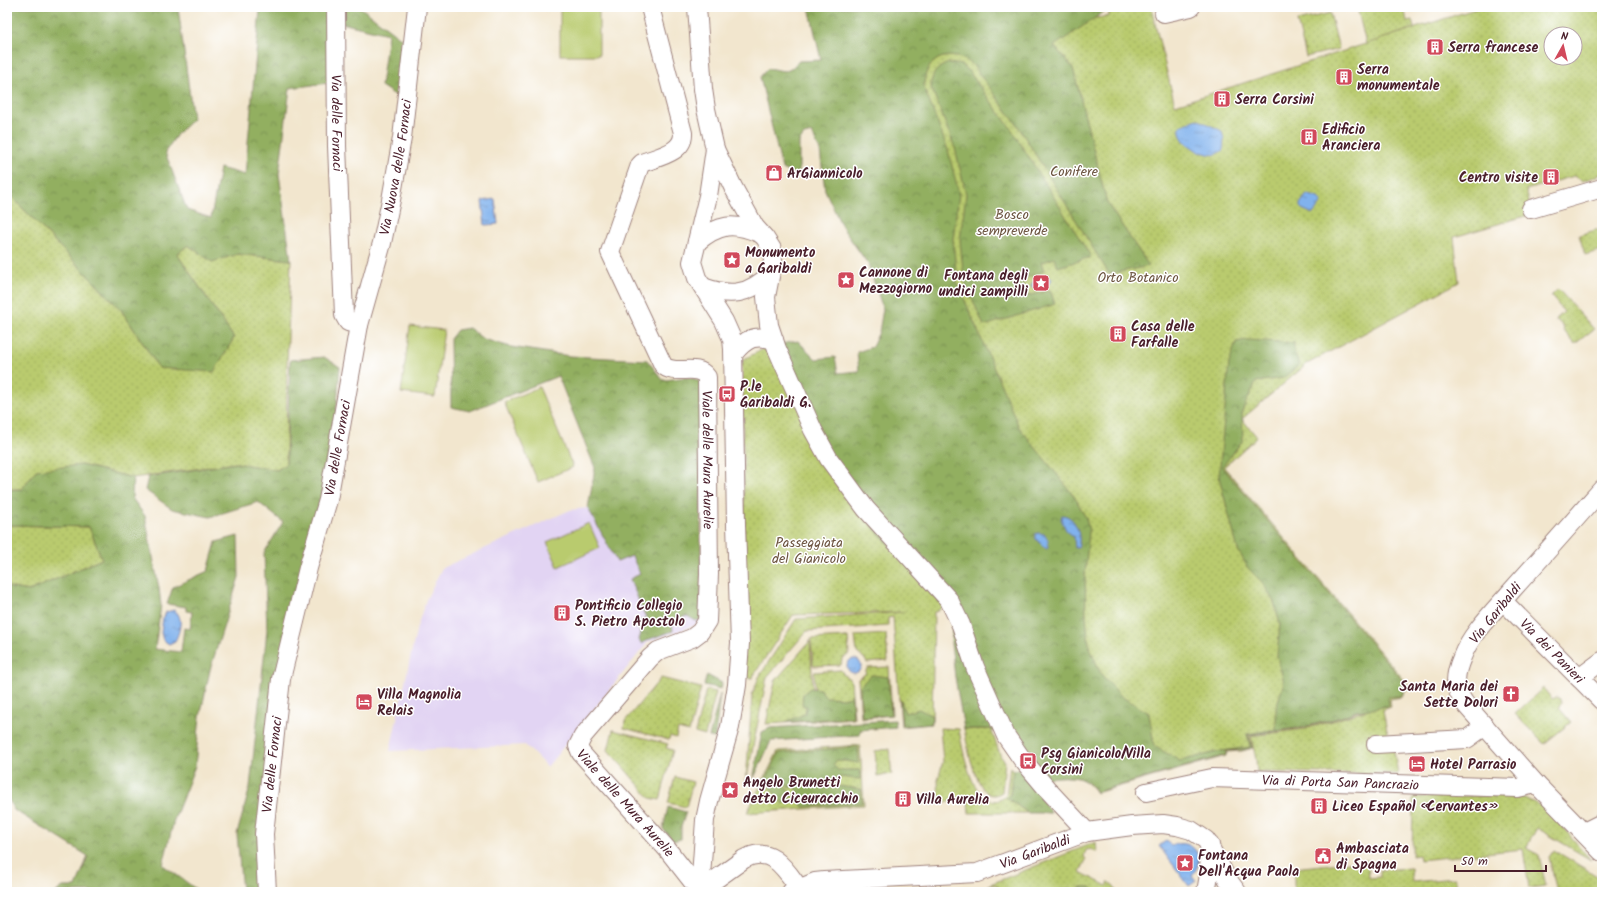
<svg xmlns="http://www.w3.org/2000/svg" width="1609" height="899" font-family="Kalam,sans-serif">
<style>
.built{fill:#e2d4f3}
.green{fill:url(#green-dots);stroke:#82754c;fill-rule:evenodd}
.forest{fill:url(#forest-crowns);stroke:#6e6746}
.pitch{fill:#b9cb6e;stroke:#82754c}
.water{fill:url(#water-ripples);stroke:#66688c}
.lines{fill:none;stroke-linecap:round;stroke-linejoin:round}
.minor-casing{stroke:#9e827c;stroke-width:20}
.minor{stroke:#fff;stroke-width:18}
.labels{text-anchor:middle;stroke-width:3;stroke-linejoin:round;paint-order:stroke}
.poi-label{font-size:14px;font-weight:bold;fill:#4a1f2b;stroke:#fff;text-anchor:start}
.street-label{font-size:14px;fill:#4a1f2b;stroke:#fff}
.park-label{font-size:14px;fill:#6b533f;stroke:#fff}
</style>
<defs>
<pattern id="green-dots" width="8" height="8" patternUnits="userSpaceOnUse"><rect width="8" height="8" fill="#b9cb6e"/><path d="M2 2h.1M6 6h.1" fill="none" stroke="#a1ae5f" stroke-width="1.8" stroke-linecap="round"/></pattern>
<pattern id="forest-crowns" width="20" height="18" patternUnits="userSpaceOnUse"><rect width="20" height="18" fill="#92af61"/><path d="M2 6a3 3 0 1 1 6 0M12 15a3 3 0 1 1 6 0" fill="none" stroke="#798e50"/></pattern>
<pattern id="water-ripples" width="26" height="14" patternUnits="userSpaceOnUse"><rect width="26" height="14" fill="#81b2ed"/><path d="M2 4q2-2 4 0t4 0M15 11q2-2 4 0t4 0" fill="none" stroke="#6c90c0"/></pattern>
</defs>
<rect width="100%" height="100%" fill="#fff"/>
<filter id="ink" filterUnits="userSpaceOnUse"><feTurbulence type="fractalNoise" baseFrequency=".025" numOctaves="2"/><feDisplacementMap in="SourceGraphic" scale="8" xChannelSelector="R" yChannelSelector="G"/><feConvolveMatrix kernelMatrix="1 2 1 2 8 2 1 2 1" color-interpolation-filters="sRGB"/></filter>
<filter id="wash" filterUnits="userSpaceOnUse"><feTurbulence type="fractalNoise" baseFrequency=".012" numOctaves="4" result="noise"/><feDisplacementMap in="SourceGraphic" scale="16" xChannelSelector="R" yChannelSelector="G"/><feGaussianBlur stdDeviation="0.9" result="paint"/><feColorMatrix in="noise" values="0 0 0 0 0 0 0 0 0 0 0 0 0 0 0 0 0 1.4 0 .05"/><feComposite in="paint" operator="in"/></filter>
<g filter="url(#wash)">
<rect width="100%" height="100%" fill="#f2e6ce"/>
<!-- built -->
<polygon class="built" points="588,508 701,620 693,626 648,642 547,767 525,745 390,751 417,627 426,600 442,568 570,510"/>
<!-- green -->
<g class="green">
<path d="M1108 7H1151L1175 105 1481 7H1602V174L1583 181 1574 176 1526 190 1532 214 1454 237 1459 282 1307 364 1242 419 1257 437 1224 467 1409 686 1402 697 1390 699 1391 707 1383 710 1390 747 1394 751 1398 774 1257 772 1256 760 1251 736 1305 729 1365 711 1356 712 1341 718 1304 728 1250 735 1253 748 1242 751 1227 752 1226 756 1096 793C1089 782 1080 776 1067 777L1037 611 823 61 1109 16ZM1551 34H1575V58H1551Z"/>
<polygon points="1357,7 1404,7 1407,21 1412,20 1414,28 1366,44"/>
<polygon points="1330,13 1339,49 1306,57 1297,21"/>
<polygon points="10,195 122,311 159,368 234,338 177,254 188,245 212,261 238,254 291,260 287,365 286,464 277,470 235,463 133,478 81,465 22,489 7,489 7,197"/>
<polygon points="1602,228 1602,250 1585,255 1579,235"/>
<polygon points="1558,289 1594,329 1575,344 1563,330 1564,328 1557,320 1555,320 1564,312 1551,296"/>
<polygon points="769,346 943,606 938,611 934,612 932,724 901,727 893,617 888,618 888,626 807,631 767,677 746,782 752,695 759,677 796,619 905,612 793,615 752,678 744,677 744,515 742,360"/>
<polygon points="7,525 89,527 102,559 29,591 7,587"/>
<polygon points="886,634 888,661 867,663 864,658 857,653 855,636"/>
<polygon points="848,637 849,654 842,659 841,665 813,666 811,639"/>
<polygon points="810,641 815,721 766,724 775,681"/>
<polygon points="889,667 892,715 861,718 858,679 865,674 867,668"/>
<polygon points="841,670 844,675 851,680 854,718 817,721 814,672"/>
<polygon points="661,678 701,688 689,732 678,729 676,738 670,736 669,740 624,728 625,721"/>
<polygon points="1543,688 1552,699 1557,697 1560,699 1561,702 1559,708 1571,722 1544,744 1515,714"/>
<polygon points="706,690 716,692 705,736 695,733"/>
<path d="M940 728 959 729C962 747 974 820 1006 796L1010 767 1013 770 1010 794 1007 798 1028 813H969L968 800 939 802 938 780 943 761Z"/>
<path d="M964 729H991L1001 757 1005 761 1002 792C977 810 967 742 964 729Z"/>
<polygon points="613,730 668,744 666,748 673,750 660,800 650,798 608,750"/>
<polygon points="860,745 864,805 747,813 778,751"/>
<polygon points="889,749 892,774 877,776 875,751"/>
<polygon points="675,777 693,782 686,807 668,803"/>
<polygon points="1518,795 1547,809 1591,860 1537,828 1526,848 1539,855 1546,886 1529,888 1523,849 1420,860 1419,855 1412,856 1413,797"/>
<polygon points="1096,842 1097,853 1092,849 1086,850 1084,856 1086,860 1080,872 1107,886 1109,882 1114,886 1116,892 997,892 997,885 988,885"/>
<polygon points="1554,850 1602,879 1602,892 1557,892 1549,857"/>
<polygon points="1368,860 1369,878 1380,877 1380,870 1411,868 1412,882 1455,878 1458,892 1294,892 1294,868"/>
<polygon points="953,889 953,892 869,892"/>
</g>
<!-- forest -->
<g class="forest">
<polygon points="7,7 178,7 193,119 178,133 165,152 187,210 211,218 220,168 245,175 260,10 259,7 360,7 402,39 398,97 381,86 388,34 337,22 336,82 290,88 279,174 291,260 238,254 212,262 188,245 177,254 234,338 214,372 159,368 122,311 10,195 7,197"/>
<path d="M809 7H1104L1105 11 1054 46 1073 68 1107 203 1149 266 1109 274 1018 126 972 64C948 47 923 59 924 88L948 150 959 194 953 239 957 282 1019 427 1074 496 1086 518 1089 532 1085 574 1086 616 1089 646 1101 674 1122 697 1149 713 1154 746 1180 761 1221 751 1250 747 1247 734 1276 729V708L1284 682 1277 656 1280 624 1274 602 1263 583 1248 568 1238 550 1219 477 1229 363 1236 342 1247 340 1294 343V352L1299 365 1283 378 1256 382 1242 411 1243 440 1222 467 1407 686 1401 696 1388 697 1389 706 1356 711 1341 717 1304 727 1248 735 1252 748 1243 750 1226 751V755L1096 792C1084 772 1064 777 1044 778L1012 739 991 729H964L955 677 951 643 953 620 943 606 867 520 769 346 798 341 816 359 835 357 838 373 859 371 857 352 872 347 879 332 883 309 868 264 842 227 825 190 820 151 812 133 804 135 799 142V174L796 175 782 169 760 77 767 69C774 67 782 73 789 70 793 68 796 63 799 61L821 60Z"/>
<path d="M949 63 961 65 967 69 1012 130 1091 257 1058 267 1055 258 1041 262 1044 271 1022 279 1027 296 1050 290 1055 304 984 326 964 280 960 240 966 194 955 148 931 87C931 74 937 67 949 63Z"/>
<path d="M469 328 483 339 511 347 570 356 647 360 663 380C675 380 691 373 701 383V619L696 621 687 616 677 619 672 623 673 631 647 640 642 644 639 640 641 633 635 623 646 618 630 579 640 574 632 556 617 562 588 508 595 468 558 376 470 411 451 407 450 339 457 330Z"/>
<polygon points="324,357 340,367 333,454 297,591 264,892 242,892 237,834 250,787 267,630 264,553 283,522 258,502 210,517 172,509 145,490 148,477 236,463 277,470 286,464 290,360"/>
<polygon points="81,465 133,478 132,498 145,516 159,588 161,605 155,649 181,652 184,628 190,629 192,612 186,611 186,607 167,604 173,587 208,571 216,542 238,536 239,577 210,670 200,717 195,766 174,820 163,865 200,892 56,892 63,887 76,887 88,856 14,810 7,796 7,587 29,591 102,559 89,527 7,525 7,490 22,489 36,470"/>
<polygon points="707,675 722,683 721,689 704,685"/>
<polygon points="871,675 888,677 891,715 862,717 860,686"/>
<polygon points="810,688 820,689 826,697 848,698 851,694 853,717 785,722 805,714 806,707 802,704 803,694"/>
<polygon points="720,694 715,738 709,737"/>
<polygon points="900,700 901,700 905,713 919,709 932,716 931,724 902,726"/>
<polygon points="895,720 896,727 860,730 860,735 771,741 753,780 762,732 770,728"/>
<polygon points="858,747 859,763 837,760 833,765 838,770 860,770 860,779 839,777 833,781 825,781 829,785 861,789 862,803 803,807 799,801 802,798 794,787 789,787 779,775 777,777 793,796 783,804 765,781 779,753"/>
<polygon points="1019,769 1042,789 1040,797 1051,813 1028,813 1007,798 1010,794 1013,770"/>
<polygon points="668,807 686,812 681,827 681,839 673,841 663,829"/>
<polygon points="1081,887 1091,887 1096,892 1059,892 1060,890 1070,888 1075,892"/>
</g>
<!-- pitch -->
<g class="pitch">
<rect x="560" y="7" width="39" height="48"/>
<polygon points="410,326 444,330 435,397 401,393"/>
<polygon points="539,387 573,467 538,482 504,402"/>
<polygon points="589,523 600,548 558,567 547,542"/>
</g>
<!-- water -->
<g class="water">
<path d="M1197 119 1222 131 1224 140 1223 150C1213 157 1212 155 1201 152L1200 153C1190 145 1178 141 1180 126Z"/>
<polygon points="1307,194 1318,198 1321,201 1321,204 1313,214 1302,209 1300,207 1300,204"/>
<polygon points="495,199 498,224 485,225 482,201"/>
<polygon points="1048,277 1052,279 1050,283 1035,288 1031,286 1033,282"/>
<path d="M1062 515C1076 516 1082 536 1078 548H1075L1074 537 1066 530 1061 519Z"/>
<polygon points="1039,533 1044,534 1048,540 1048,548 1046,549 1035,538 1035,534"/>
<path d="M174 610C184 616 180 632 175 641L169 644 163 640 161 633 163 617H164L166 612Z"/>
<circle cx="854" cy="666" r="7"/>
<path d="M1167 840 1171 846C1192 836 1208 858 1192 875L1196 881 1189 886 1159 846Z"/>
</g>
</g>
<g filter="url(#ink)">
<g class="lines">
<!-- minor casing -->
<g class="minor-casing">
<g id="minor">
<path id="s1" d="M336 7 337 146 344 315 348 322 359 325"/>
<path id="s2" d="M650 7 683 133C684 153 657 157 642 163L640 165 610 252 663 365C674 377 697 362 707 377L709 574 707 621 700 632 692 638 658 651 650 658 583 736 578 746 581 753 667 849 700 891"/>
<polyline points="697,7 703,89 706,109 715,149 733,187 755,227 765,238 772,249 773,261 766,297 769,325 777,349 813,430 829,459 866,509 949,600 961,625 975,667 1006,736 1022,759 1048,790 1087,832"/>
<polyline points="1164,13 1191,7"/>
<polyline points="1531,209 1602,188"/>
<path d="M697 242C719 224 733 222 759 233"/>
<path d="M703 287C730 297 749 295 770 274"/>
<path d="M734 353C747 338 755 334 774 340"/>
<path d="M1602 489C1572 523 1543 556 1513 589 1496 609 1471 633 1462 657 1454 676 1453 688 1466 705L1536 784 1602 852"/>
<path id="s3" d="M1503 601 1602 701"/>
<polyline points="1579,678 1602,661"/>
<polyline points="1376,744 1467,739 1485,726"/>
<path id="s4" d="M1146 792 1212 778 1518 788 1536 784"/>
<polyline points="1584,832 1602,823"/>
<polyline points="700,891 705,820 709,801 730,727 737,685 740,643 736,525 733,349 732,339 724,321 697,278 692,262 708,196 715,149"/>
<path id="s5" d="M267 892 264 834 281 679 308 568 328 500 359 325 382 243 391 200 402 138 417 7"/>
<path d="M698 892 744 859C773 843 788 874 802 892"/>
<path id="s6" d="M791 892 815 882 824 881 977 873 1087 832 1132 826 1163 824 1177 826 1191 830 1206 840 1228 880 1237 892"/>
<polyline points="1206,892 1209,875 1210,845"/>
</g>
</g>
<!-- minor -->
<use href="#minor" class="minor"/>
</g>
</g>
<!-- icons -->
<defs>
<g id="building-square" transform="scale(0.9)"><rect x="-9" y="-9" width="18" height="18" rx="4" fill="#d1495b" stroke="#fff"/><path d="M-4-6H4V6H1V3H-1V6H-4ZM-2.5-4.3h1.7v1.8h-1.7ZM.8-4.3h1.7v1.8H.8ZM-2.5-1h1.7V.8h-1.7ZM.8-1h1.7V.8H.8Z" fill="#fff"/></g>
<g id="shop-square" transform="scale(0.9)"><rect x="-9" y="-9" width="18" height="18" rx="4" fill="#d1495b" stroke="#fff"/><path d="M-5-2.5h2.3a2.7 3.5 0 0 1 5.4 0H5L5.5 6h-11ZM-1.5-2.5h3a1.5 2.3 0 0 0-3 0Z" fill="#fff"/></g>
<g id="sight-square" transform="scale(0.9)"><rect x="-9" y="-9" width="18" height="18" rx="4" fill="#d1495b" stroke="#fff"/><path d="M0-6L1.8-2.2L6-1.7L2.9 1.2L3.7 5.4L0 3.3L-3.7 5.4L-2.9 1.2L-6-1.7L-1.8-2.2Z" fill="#fff"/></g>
<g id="bus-square" transform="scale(0.9)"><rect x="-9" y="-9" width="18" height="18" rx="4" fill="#d1495b" stroke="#fff"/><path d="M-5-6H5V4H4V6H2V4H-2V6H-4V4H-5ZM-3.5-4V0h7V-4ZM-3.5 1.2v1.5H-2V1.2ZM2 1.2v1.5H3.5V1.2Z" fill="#fff"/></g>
<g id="church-square" transform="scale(0.9)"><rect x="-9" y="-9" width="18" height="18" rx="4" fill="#d1495b" stroke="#fff"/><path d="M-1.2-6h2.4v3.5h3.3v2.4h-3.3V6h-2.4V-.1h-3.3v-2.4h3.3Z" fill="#fff"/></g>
<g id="hotel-square" transform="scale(0.9)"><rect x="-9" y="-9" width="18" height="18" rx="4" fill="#d1495b" stroke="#fff"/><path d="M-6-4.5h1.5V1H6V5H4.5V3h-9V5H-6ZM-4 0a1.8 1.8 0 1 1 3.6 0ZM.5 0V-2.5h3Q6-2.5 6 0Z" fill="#fff"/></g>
<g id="civic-square" transform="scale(0.9)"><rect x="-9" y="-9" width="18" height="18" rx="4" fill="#d1495b" stroke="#fff"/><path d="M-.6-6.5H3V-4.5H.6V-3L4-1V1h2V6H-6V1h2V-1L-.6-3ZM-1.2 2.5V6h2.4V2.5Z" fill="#fff"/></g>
</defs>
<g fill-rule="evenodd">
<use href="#building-square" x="1435" y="47"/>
<use href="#building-square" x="1344" y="77"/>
<use href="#building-square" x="1222" y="99"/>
<use href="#building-square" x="1309" y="137"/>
<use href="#shop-square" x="774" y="173"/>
<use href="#building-square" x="1551" y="177"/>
<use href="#sight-square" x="732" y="260"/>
<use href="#sight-square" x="846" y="280"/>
<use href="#sight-square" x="1041" y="283"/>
<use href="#building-square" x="1118" y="334"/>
<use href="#bus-square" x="727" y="394"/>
<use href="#building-square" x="562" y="613"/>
<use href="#church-square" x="1511" y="694"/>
<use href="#hotel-square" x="364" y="702"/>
<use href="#bus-square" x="1028" y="761"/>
<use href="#hotel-square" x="1417" y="764"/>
<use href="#sight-square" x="730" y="790"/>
<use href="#building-square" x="903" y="799"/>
<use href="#building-square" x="1319" y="806"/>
<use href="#civic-square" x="1323" y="856"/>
<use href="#sight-square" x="1185" y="863"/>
</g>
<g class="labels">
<!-- poi labels -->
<g class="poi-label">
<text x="1448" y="52">Serra francese</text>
<text x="1357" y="74">Serra<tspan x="1357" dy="16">monumentale</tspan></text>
<text x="1235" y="104">Serra Corsini</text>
<text x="1322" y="134">Edificio<tspan x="1322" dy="16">Aranciera</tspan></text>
<text x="787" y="178">ArGiannicolo</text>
<text x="1538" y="182" text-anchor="end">Centro visite</text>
<text x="745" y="257">Monumento<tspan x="745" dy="16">a Garibaldi</tspan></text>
<text x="859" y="277">Cannone di<tspan x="859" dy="16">Mezzogiorno</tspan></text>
<text x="1028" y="280" text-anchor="end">Fontana degli<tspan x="1028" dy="16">undici zampilli</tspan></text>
<text x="1131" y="331">Casa delle<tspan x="1131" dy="16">Farfalle</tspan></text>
<text x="740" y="391">P.le<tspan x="740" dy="16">Garibaldi G.</tspan></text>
<text x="575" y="610">Pontificio Collegio<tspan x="575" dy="16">S. Pietro Apostolo</tspan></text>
<text x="1498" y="691" text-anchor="end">Santa Maria dei<tspan x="1498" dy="16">Sette Dolori</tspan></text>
<text x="377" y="699">Villa Magnolia<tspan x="377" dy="16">Relais</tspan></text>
<text x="1041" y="758">Psg Gianicolo/Villa<tspan x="1041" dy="16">Corsini</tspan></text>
<text x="1430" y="769">Hotel Parrasio</text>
<text x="743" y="787">Angelo Brunetti<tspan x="743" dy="16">detto Ciceuracchio</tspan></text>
<text x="916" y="804">Villa Aurelia</text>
<text x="1332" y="811">Liceo Español «Cervantes»</text>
<text x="1336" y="853">Ambasciata<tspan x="1336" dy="16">di Spagna</tspan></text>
<text x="1198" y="860">Fontana<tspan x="1198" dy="16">Dell'Acqua Paola</tspan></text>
</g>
<!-- street labels -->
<g class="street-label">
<text dy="5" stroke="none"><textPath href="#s1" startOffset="116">Via delle Fornaci</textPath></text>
<text dy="5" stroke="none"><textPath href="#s5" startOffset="739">Via Nuova delle Fornaci</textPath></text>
<text dy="5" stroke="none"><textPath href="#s5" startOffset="452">Via delle Fornaci</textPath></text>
<text dy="5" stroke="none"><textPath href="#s2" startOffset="535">Viale delle Mura Aurelie</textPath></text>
<text transform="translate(1495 613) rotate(-51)" y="5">Via Garibaldi</text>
<text dy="5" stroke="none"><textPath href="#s3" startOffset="70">Via dei Panieri</textPath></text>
<text dy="5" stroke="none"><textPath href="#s5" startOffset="128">Via delle Fornaci</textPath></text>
<text dy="5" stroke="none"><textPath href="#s4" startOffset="196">Via di Porta San Pancrazio</textPath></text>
<text dy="5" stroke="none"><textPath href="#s2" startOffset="955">Viale delle Mura Aurelie</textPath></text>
<text dy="5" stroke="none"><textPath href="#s6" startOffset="250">Via Garibaldi</textPath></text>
</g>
<!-- park labels -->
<g class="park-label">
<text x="1074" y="176">Conifere</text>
<text x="1012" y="219">Bosco<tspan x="1012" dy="16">sempreverde</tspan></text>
<text x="1138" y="282">Orto Botanico</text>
<text x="809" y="547">Passeggiata<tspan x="809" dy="16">del Gianicolo</tspan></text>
</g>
</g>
<!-- margin -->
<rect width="1609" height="899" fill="none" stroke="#fff" stroke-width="24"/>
<!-- north arrow -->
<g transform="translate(1563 46) rotate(8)"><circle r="19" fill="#ffffff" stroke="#b7a5aa"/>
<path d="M0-3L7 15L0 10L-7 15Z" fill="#d1495b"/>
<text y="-6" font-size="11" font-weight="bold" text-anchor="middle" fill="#4a1f2b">N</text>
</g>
<!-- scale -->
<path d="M1455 865v6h91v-6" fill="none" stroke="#4a1f2b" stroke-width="2"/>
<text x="1461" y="865" font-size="12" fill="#4a1f2b" stroke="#ffffff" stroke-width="3" paint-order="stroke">50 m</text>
</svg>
